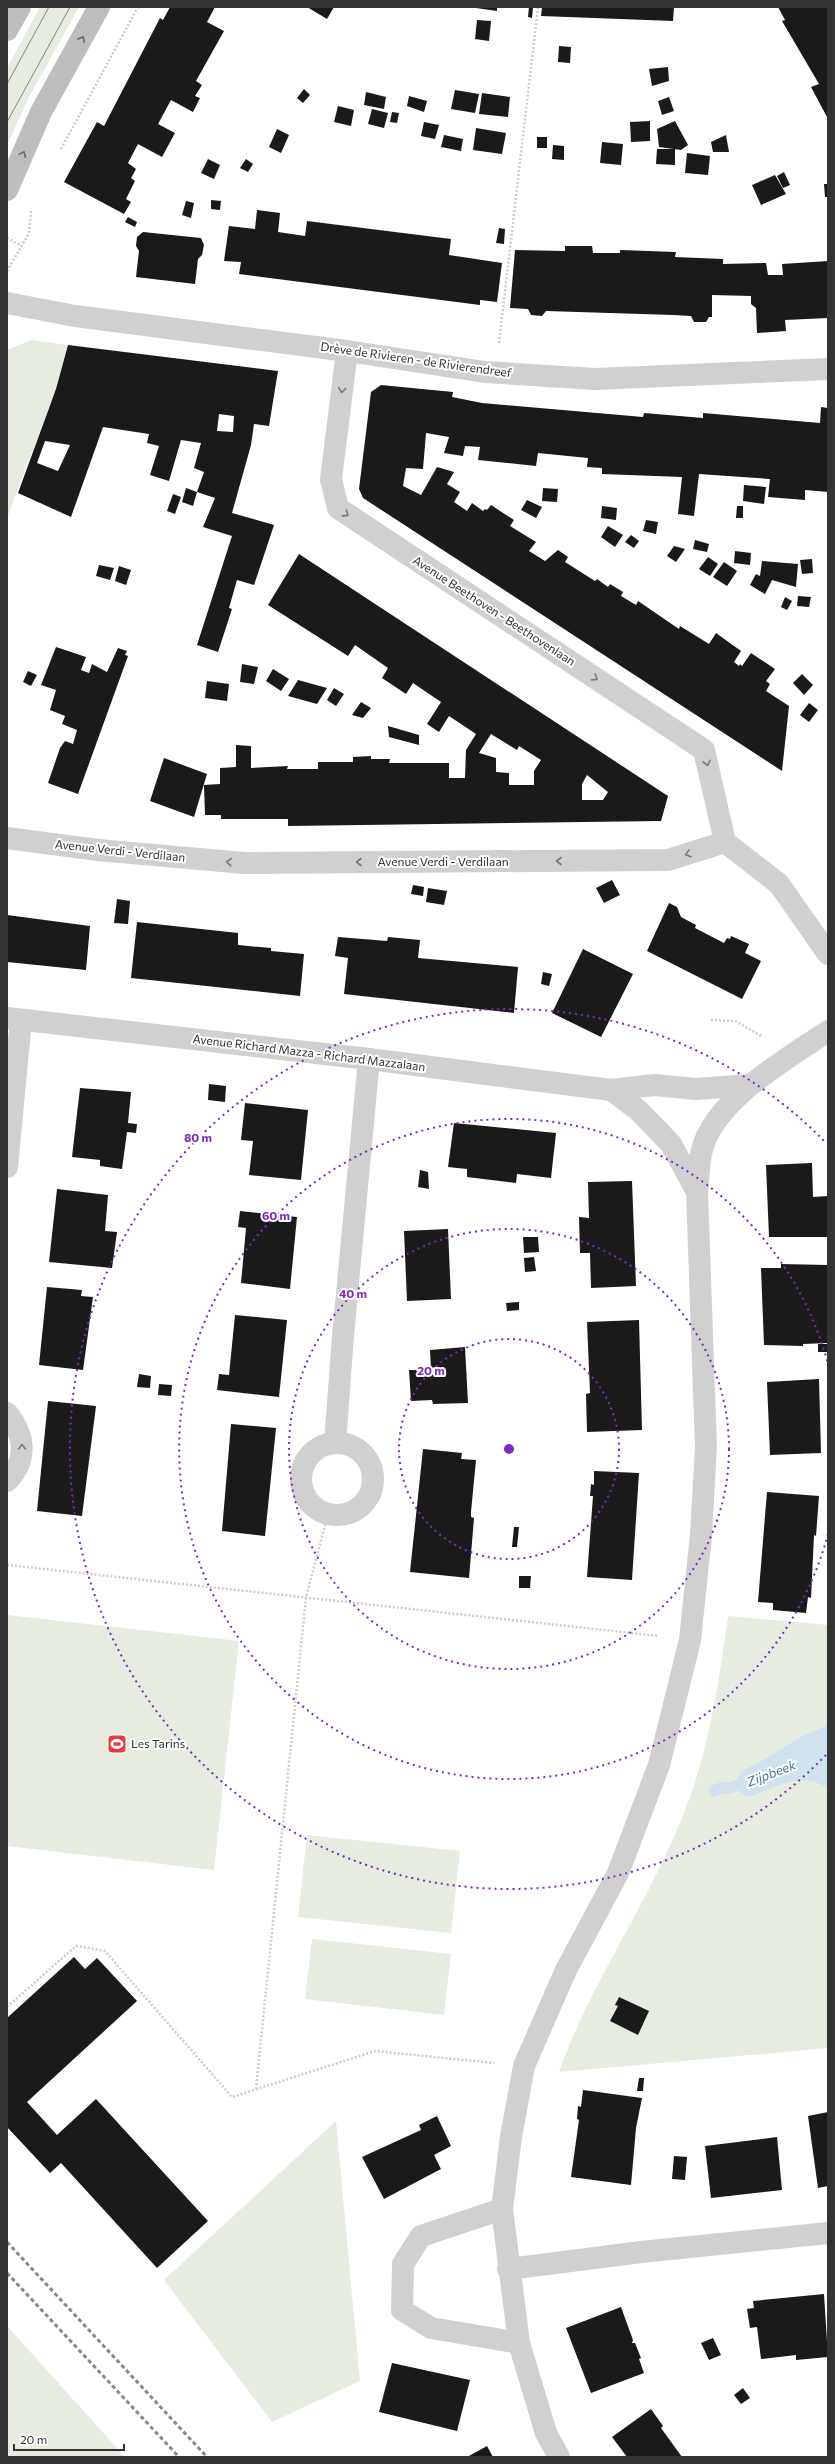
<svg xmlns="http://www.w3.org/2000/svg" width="835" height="2464" font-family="Commissioner,sans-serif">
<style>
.green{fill:#e6ecdf}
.water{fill:#cfe2ee}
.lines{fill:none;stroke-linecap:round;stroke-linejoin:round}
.stream{stroke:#cfe2ee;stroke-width:11}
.building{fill:#1a1a1a;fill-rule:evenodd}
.path{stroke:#cdcdcd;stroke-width:2.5;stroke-dasharray:2 2;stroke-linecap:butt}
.minor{stroke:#d0d0d0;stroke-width:22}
.secondary{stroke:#bdbdbd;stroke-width:22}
.tram{stroke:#888;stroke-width:1}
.rail{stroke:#888;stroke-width:3;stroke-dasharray:4 3;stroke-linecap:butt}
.oneway{stroke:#6a6a6a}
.oneway2{stroke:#7a7a7a}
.ring{fill:none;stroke:#7b2cbf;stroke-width:2;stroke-dasharray:2 4}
.labels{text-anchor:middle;stroke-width:4;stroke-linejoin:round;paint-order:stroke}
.street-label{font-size:12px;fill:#333;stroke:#fff}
.poi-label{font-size:12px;fill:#333;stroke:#fff;text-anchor:start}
.water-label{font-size:13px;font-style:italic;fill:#3f7597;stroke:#fff}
.centre{fill:#7b2cbf;stroke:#fff;stroke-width:2}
.ring-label{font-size:12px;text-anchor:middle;font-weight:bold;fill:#7b2cbf;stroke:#fff;stroke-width:4;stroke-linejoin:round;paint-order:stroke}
</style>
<rect width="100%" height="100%" fill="#fff"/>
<!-- green -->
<g class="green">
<polygon points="40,7 79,7 29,97 7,145 7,68"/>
<polygon points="31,340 68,345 56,389 7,518 7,350"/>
<polygon points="7,1615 239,1641 214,1870 7,1846"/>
<path d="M728 1616 828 1625V2048L559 2072C590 1985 644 1910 679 1825 708 1758 718 1688 728 1616Z"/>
<polygon points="307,1835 460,1851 451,1933 298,1917"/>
<polygon points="312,1939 451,1954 444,2015 305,1999"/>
<polygon points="336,2121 360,2381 272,2422 164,2280"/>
<polygon points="7,2326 125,2457 7,2457"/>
</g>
<!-- water -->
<path class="water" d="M828 1726V1789C804 1770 776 1787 752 1796H745L734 1787C738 1770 751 1767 765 1759 789 1745 799 1735 828 1726Z"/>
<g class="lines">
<!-- stream -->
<polyline class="stream" points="714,1791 720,1788 730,1788 747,1781"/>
</g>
<!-- building -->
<g class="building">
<polygon points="170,7 215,7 207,22 224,31 196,81 202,85 195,96 200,98 193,112 171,100 158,124 175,133 162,157 138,144 128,163 136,169 131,178 135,181 126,199 131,202 124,214 64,182 97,122 104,126 160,18 163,20"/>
<polygon points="307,7 334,7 327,19"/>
<polygon points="469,7 497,7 497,11"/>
<polygon points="529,7 533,7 532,18 528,17"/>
<polygon points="542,7 674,7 673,21 541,16"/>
<polygon points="778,7 828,7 827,117 811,87 819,84 782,21 785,20"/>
<polygon points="477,20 491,21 489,41 475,39"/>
<polygon points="559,46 571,47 570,63 558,62"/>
<polygon points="668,67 669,81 652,86 649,69"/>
<polygon points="304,89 310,95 303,103 297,98"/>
<polygon points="455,90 479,94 475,113 451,109"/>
<polygon points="366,92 386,97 384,109 364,105"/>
<polygon points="482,93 510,97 508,117 479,114"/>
<polygon points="409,96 427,101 424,112 407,106"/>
<polygon points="669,97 674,111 662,115 658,101"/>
<polygon points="338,106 354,110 351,126 334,122"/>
<polygon points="372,109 388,113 384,128 368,124"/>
<polygon points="392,112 399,113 397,123 390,122"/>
<polygon points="650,121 650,141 631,142 630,122"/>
<polygon points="675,121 688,145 681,150 659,147 657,129"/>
<polygon points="424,122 439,125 435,139 421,136"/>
<polygon points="476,128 506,133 502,154 473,150"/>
<polygon points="277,129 289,135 281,153 269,147"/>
<polygon points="444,135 463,139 461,151 441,147"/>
<polygon points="726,135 729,152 713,152 711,142"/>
<rect x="537" y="137" width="10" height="11"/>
<polygon points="602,142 623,144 621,165 600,163"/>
<polygon points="553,145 564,146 564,160 552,159"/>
<polygon points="657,149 675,149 675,165 656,164"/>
<polygon points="687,153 710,156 708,175 685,173"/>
<polygon points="208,159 220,165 214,179 201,173"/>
<polygon points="246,159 253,164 248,172 240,168"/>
<polygon points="784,172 790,185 783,188 777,176"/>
<polygon points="775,175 786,194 761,205 752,185"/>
<polygon points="824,184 828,184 828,197 825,197"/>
<polygon points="211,200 221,201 220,210 211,209"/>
<polygon points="186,201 194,203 191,218 182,215"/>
<polygon points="257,210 280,213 278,232 305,236 307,221 451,239 449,255 502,263 497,302 480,300 480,305 239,274 241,262 224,261 229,226 255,229"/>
<polygon points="128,217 137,222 135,227 125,222"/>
<polygon points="499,228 505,229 504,244 496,243"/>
<polygon points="143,232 201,238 204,245 202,255 198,259 195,284 136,277 139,251 136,246 137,237"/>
<polygon points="565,246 592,246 593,253 620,253 620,250 676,252 675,257 723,259 723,264 766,263 768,275 783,275 782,264 828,261 828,318 785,320 786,331 757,333 756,308 751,304 751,296 712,295 712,317 709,317 706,322 694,322 691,316 673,315 546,311 542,316 531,315 528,309 510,308 515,250 565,251"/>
<path d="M68 345 278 371 269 426 254 424 251 445 232 513 274 525 254 585 237 580 229 608 232 609 218 652 197 645 232 536 203 527 215 498 197 492 204 472 194 468 201 443 181 440 169 481 150 475 159 446 147 443 149 434 103 427 71 517 18 493 56 389ZM219 414 234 416 233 432 217 431ZM45 441 70 445 58 471 37 463Z"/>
<polygon points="381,385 453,392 452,397 482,403 643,417 644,413 703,418 703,413 820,423 821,407 828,408 828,492 805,490 805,500 768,497 770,479 699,474 694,516 678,514 682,477 602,474 602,468 587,467 588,458 538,453 536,466 478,460 480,447 465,446 463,456 444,453 449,437 426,433 423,469 406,468 403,486 421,495 437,467 454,472 447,484 460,492 454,502 467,511 472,503 483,511 485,509 487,510 491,505 514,520 510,526 536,542 529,551 545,561 558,550 568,557 565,562 595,581 597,579 608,587 610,584 623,592 621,596 636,605 638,601 679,629 680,626 709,644 716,633 741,651 734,662 739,666 740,664 742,666 751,653 775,669 766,681 770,684 766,691 789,706 782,771 363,498 359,489 371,392"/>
<polygon points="744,485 766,487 764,504 743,501"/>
<polygon points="186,488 197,492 193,506 182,502"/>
<polygon points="543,488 558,489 557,502 542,501"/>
<polygon points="173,494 181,497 175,514 167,511"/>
<polygon points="527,500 542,507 536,518 521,510"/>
<polygon points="602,506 617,508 616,520 601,518"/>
<polygon points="737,506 743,506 743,518 736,518"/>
<polygon points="646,520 658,522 656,534 643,531"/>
<polygon points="608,526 623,535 615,547 601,537"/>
<polygon points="631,535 639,541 634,548 625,542"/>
<polygon points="695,540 709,544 707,552 693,549"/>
<polygon points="674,546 685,549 676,562 667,556"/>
<polygon points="735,551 751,553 750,565 734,563"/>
<path d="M299 554 668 796 661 821 288 826V819H221V815H205L204 785 220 784V768L236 767V745L251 746V768L288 766 287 769H318V762H353V757L371 756V759H390L389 763H449V778H465L466 750 476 734 449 716 439 732 427 724 441 702 413 683 406 694 382 678 388 668 355 645 348 656 268 605ZM491 734 517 750 519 746 541 760 534 771V785H509V773L496 772V758L479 753ZM587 775 608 792 603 800H582V784Z"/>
<polygon points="708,557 718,564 710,576 699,569"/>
<polygon points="812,559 813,573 802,574 800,560"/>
<polygon points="762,561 798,564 796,587 772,580 765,594 750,585 756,574 760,576"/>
<polygon points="724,562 737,571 727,586 713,577"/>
<polygon points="99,565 114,568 110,580 96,576"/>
<polygon points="119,566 131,570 126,585 115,581"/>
<polygon points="798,596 811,597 809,607 797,606"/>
<polygon points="785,597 792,601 787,610 781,607"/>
<polygon points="56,647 86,657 81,670 89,673 92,664 107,672 118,648 127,651 125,655 128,656 78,794 48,783 60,748 65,741 73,744 77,730 62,724 65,716 50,710 56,690 41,685"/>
<polygon points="242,664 258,667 254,684 240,682"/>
<polygon points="273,669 289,679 281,691 266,681"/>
<polygon points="28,671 37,675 31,686 23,682"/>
<polygon points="802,674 813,685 804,695 793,683"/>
<polygon points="298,680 327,688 317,704 288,696"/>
<polygon points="207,681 229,684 227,701 205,698"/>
<polygon points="334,688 344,694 336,706 327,700"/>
<polygon points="361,702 371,708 363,718 352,715"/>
<polygon points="809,703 818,710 809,722 800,715"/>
<polygon points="388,726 419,735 419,745 389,737"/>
<polygon points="164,758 207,774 194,817 150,801"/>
<polygon points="612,880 620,895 604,903 596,888"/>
<polygon points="413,885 424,887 423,896 411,894"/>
<polygon points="428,888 447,891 444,905 426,902"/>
<polygon points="117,899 130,901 128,924 114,923"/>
<polygon points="669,903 677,907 681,917 696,925 695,928 724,943 727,938 730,939 731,936 749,944 745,953 761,961 742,999 647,951"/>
<polygon points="7,915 90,926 86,970 7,962"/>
<polygon points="137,922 238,933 238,945 271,948 271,951 304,954 300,996 131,978"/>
<polygon points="338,937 387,941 388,937 420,940 418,958 518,967 514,1013 344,994 348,958 335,956"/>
<polygon points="583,949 633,974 601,1037 552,1013"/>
<polygon points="543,972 552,974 549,986 541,984"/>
<polygon points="209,1084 226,1086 225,1102 208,1100"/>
<polygon points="80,1088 131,1092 128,1123 137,1124 136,1133 127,1132 122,1169 100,1166 100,1160 72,1157"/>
<polygon points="245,1103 308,1110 301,1180 249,1175 253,1141 241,1140"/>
<polygon points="454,1123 556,1133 551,1178 517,1174 516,1183 467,1177 467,1169 448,1167"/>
<polygon points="812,1163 813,1197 828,1196 828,1237 769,1237 766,1165"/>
<polygon points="420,1170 428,1172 429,1189 418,1187"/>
<polygon points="632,1181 636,1286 591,1288 590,1253 580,1253 579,1217 589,1218 588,1182"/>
<polygon points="57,1189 108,1195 105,1231 117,1232 112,1268 49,1262"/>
<polygon points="240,1211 297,1217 290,1289 241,1283 246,1228 238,1227"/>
<polygon points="448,1229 451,1299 407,1301 404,1231"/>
<polygon points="523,1237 538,1237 539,1252 524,1253"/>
<polygon points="534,1257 536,1271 525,1272 524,1258"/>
<polygon points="781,1264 828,1265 828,1343 803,1344 803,1346 764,1345 761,1268 781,1268"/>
<polygon points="47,1287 82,1290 81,1296 93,1297 83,1370 39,1365"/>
<polygon points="519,1302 519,1310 507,1311 506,1303"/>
<polygon points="235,1315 287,1320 279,1397 217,1390 219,1374 229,1375"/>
<polygon points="639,1320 642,1430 587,1432 586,1394 590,1393 587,1322"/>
<rect x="818" y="1344" width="10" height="8"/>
<polygon points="465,1347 468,1403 433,1404 432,1400 411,1401 409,1370 431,1370 430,1350"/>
<polygon points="139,1374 151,1376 150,1388 137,1387"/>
<polygon points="819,1379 821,1453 770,1455 767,1382"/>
<polygon points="159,1384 172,1385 171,1396 158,1395"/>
<polygon points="48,1401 96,1406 82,1516 37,1511"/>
<polygon points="231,1424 276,1428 265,1536 222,1531"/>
<polygon points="423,1449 462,1453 461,1459 476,1460 471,1512 471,1517 474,1518 469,1578 410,1572"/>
<polygon points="594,1471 639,1473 632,1580 587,1577 593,1496 590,1496 591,1484 594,1485"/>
<polygon points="767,1492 819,1496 816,1536 814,1535 811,1598 808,1597 806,1613 773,1610 773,1603 758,1602"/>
<polygon points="514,1527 519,1527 517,1547 512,1547"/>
<polygon points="519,1576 531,1576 530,1588 519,1588"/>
<polygon points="74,1957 85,1969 97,1958 137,2001 27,2102 57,2135 96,2099 208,2221 157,2268 61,2163 50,2173 7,2127 7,2018"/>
<polygon points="619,1997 649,2011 638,2035 610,2021 618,2006 615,2005"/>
<polygon points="639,2078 644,2078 643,2091 637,2091"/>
<polygon points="583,2090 642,2098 636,2128 631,2185 571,2177 579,2120 577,2119 578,2106 581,2107"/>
<polygon points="828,2112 828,2186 818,2188 808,2116"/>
<polygon points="437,2116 451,2146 434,2155 441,2169 384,2199 362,2157 421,2130 419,2125"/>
<polygon points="777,2137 782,2190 711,2198 705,2146"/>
<polygon points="674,2156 687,2157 685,2180 672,2179"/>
<polygon points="824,2294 828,2357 796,2360 796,2355 761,2359 757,2327 750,2328 747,2309 754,2308 753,2301"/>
<polygon points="621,2307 633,2340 632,2343 635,2343 641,2358 639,2359 644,2373 591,2393 566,2328"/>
<polygon points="713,2338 721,2355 709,2360 701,2343"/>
<polygon points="392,2363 470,2380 457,2431 379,2412"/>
<polygon points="743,2388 750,2398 741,2404 734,2395"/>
<polygon points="651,2409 663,2426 661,2428 682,2457 627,2457 612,2437"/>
<polygon points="487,2446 493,2457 467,2457"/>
</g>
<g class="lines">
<!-- path -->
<g class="path">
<polyline points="61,149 138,7"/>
<polyline points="7,238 22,246"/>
<polyline points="7,271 29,233 31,211"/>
<polyline points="499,343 538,7"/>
<polyline points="711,1020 735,1021 763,1037"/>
<polyline points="7,1565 659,1636"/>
<polyline points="7,2007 76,1946 105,1951 232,2097 375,2051 494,2063"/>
<polyline points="256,2089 306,1597 328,1514"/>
</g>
<!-- minor -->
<g class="minor">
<polyline points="7,303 75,316 347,351 485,372 595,379 828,369"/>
<polyline points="347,351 331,479 338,508 704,750 725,842"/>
<polyline points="7,838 98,850 244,863 668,860 725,842"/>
<polyline points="725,842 779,884 828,954"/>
<polyline points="7,1018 369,1059 611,1090"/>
<path d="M749 1085 696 1089 654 1085 611 1090 638 1110 671 1144 697 1192C699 1179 698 1163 702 1150 714 1100 788 1058 828 1031"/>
<polyline points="7,1167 21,1020"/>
<path d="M7 1413C25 1435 28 1460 7 1481"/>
<polyline points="335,1443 343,1336 369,1059"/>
<circle cx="337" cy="1479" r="36"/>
<polyline points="502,2209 421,2236 403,2264 402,2310 431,2328 519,2343"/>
<polyline points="508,2269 641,2252 828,2233"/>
<polyline points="559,2457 546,2433 519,2343 502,2209 511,2137 524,2066 566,1970 618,1873 659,1765 690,1640 701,1535 706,1447 697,1192"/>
</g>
<!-- secondary -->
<g class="secondary">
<polyline points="7,30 20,7"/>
<polyline points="7,190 41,112 99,7"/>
</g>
<!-- tram -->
<g class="tram">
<polyline points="7,84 49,7"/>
<polyline points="7,122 70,7"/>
</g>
<!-- rail -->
<g class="rail">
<polyline points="7,2242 207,2457"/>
<polyline points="7,2273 179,2457"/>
</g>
</g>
<!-- one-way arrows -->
<defs><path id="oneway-chevron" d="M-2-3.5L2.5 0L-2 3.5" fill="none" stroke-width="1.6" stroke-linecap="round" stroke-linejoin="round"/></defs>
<g class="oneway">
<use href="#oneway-chevron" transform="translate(82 39) rotate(-61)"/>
<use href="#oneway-chevron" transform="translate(23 154) rotate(-66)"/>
</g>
<g class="oneway2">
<use href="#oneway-chevron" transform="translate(342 390) rotate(97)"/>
<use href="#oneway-chevron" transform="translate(346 514) rotate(33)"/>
<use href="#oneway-chevron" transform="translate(595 678) rotate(33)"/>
<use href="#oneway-chevron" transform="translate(707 763) rotate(77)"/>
<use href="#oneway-chevron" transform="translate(688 854) rotate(163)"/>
<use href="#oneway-chevron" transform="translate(559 861) rotate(180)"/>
<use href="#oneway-chevron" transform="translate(229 862) rotate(-175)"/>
<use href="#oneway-chevron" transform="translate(359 862) rotate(180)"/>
<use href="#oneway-chevron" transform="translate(22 1447) rotate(-90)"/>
</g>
<!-- distance rings -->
<g class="ring">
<circle cx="509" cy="1449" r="110"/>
<circle cx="509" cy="1449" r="220"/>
<path d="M828 1534A330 330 0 1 1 828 1364"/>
<path d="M826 1755A440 440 0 1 1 826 1143"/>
</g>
<!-- icons -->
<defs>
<g id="stadium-square" transform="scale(1)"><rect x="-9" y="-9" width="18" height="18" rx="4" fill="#e63946" stroke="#fff"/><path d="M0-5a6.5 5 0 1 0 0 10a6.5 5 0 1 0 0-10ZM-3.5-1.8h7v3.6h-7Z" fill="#fff"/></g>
</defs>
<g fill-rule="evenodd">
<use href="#stadium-square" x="117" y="1744"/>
</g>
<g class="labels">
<!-- street labels -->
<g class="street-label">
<text transform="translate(416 360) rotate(8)" y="4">Drève de Rivieren - de Rivierendreef</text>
<text transform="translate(494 611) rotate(33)" y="4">Avenue Beethoven - Beethovenlaan</text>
<text transform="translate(120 851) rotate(6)" y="4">Avenue Verdi - Verdilaan</text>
<text x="443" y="866">Avenue Verdi - Verdilaan</text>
<text transform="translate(309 1053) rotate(7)" y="4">Avenue Richard Mazza - Richard Mazzalaan</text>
</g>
<!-- poi labels -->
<g class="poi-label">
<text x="131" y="1748">Les Tarins</text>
</g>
<!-- water labels -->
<g class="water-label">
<text transform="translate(771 1773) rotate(-21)" y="5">Zijpbeek</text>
</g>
</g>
<circle cx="509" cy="1449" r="6" class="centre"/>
<g class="ring-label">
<text x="198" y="1142">80 m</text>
<text x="276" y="1220">60 m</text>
<text x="353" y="1298">40 m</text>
<text x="431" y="1375">20 m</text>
</g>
<!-- border -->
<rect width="835" height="2464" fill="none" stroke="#333333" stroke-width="16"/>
<!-- scale -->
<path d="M14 2444v6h110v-6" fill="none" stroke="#333333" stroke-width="2"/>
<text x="20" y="2444" font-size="12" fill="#333333" stroke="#ffffff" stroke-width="3" paint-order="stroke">20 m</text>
</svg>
